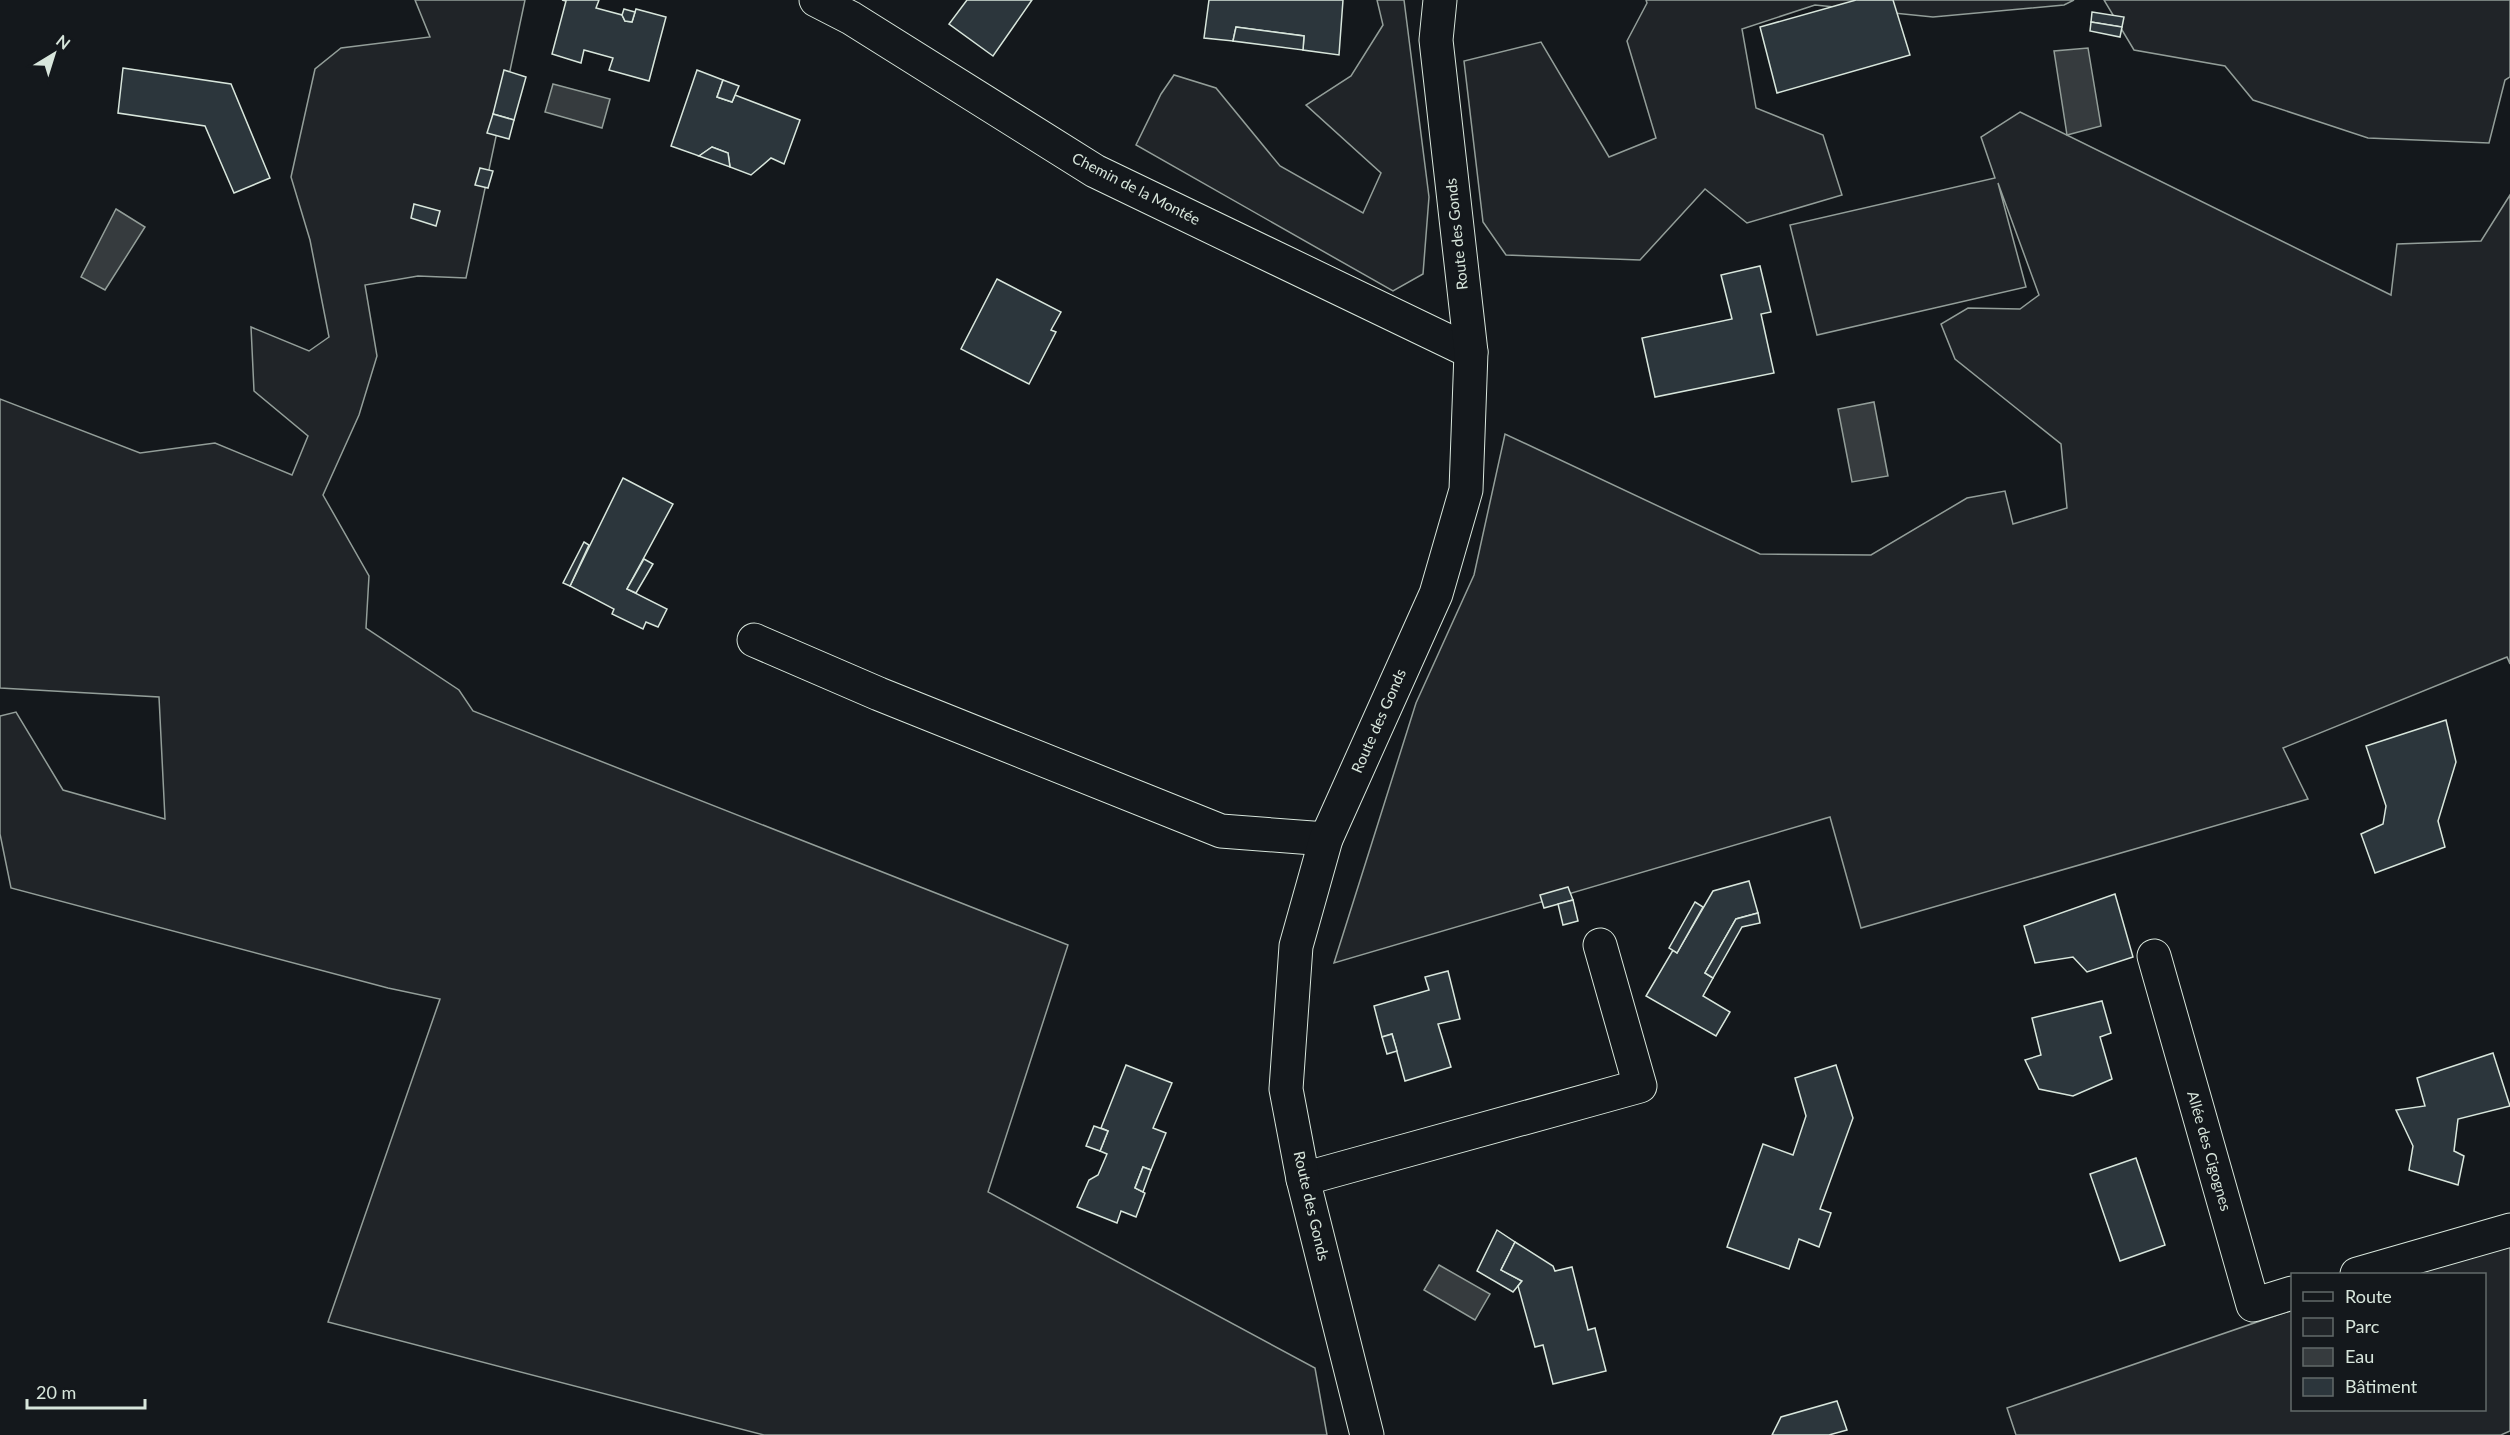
<svg xmlns="http://www.w3.org/2000/svg" width="2510" height="1435" font-family="Lato,sans-serif">
<style>
.green{fill:#202428;stroke:#939e99;stroke-width:1.5}
.water{fill:#363b3e;stroke:#939e99;stroke-width:1.5}
.building{fill:#2c363c;stroke:#d8e6dc;stroke-width:1.5}
.lines{fill:none;stroke-linecap:round;stroke-linejoin:round}
.minor-casing{stroke:#d8e6dc;stroke-width:35}
.minor{stroke:#14181c;stroke-width:33}
.labels{text-anchor:middle;stroke-width:4.5;stroke-linejoin:round;paint-order:stroke}
.street-label{font-size:15px;fill:#d8e6dc;stroke:#14181c}
</style>
<rect width="100%" height="100%" fill="#14181c"/>
<!-- green -->
<g class="green">
<polygon points="415,0 525,0 466,278 418,276 365,285 377,356 359,415 323,495 369,576 366,628 459,690 473,711 1068,945 988,1192 1315,1368 1327,1435 764,1435 328,1322 440,999 388,988 11,888 0,834 0,716 16,712 63,790 165,819 159,697 0,688 0,399 140,453 215,443 292,475 308,436 254,391 251,327 309,351 329,337 310,240 291,177 315,69 341,48 430,37"/>
<polygon points="1377,0 1404,0 1429,197 1423,274 1393,291 1136,145 1161,94 1174,75 1216,88 1280,166 1363,213 1381,173 1306,105 1351,76 1383,25"/>
<polygon points="1646,0 2074,0 2064,5 1933,17 1815,5 1742,29 1756,108 1823,135 1842,195 1747,223 1705,189 1640,260 1506,255 1483,222 1464,61 1541,42 1609,157 1656,138 1627,41 1647,3"/>
<polygon points="2104,0 2510,0 2510,77 2505,80 2489,143 2368,138 2253,100 2225,66 2134,50"/>
<polygon points="2020,112 2391,295 2397,244 2481,241 2510,195 2510,664 2507,657 2283,748 2308,799 1861,928 1830,817 1334,963 1416,703 1474,575 1505,434 1760,554 1871,555 1967,498 2005,491 2013,524 2067,508 2061,444 1955,359 1941,324 1968,308 2020,309 2039,295 1998,183 2026,287 1817,335 1790,225 1995,178 1981,137"/>
<polygon points="2510,1236 2510,1431 2501,1435 2016,1435 2007,1408 2292,1310 2292,1410 2484,1410 2484,1274 2398,1274"/>
</g>
<!-- water -->
<g class="water">
<polygon points="2088,48 2101,126 2067,135 2054,51"/>
<polygon points="553,84 610,99 602,128 545,112"/>
<polygon points="116,209 145,227 105,290 81,277"/>
<polygon points="1874,402 1888,476 1852,482 1838,409"/>
<polygon points="1439,1265 1490,1294 1475,1320 1424,1290"/>
</g>
<!-- building -->
<g class="building">
<polygon points="562,0 599,0 596,8 622,15 625,21 632,22 636,9 666,17 649,81 609,70 613,58 584,50 581,63 552,54 566,1"/>
<polygon points="967,0 1032,0 993,56 949,24"/>
<polygon points="1209,0 1343,0 1339,55 1303,50 1304,36 1236,27 1233,41 1204,38"/>
<polygon points="1856,0 1893,0 1910,55 1777,93 1760,27"/>
<polygon points="624,9 635,12 632,22 625,21 622,15"/>
<polygon points="2092,12 2124,17 2122,27 2091,22"/>
<polygon points="2091,22 2122,27 2120,37 2090,31"/>
<polygon points="1236,27 1304,36 1303,50 1233,41"/>
<polygon points="123,68 231,84 270,178 234,193 205,126 118,113"/>
<polygon points="504,70 526,77 514,120 493,114"/>
<polygon points="697,70 723,80 717,97 732,102 735,95 800,120 784,164 771,158 751,175 730,167 728,153 712,147 699,156 671,146"/>
<polygon points="723,80 739,86 732,102 717,97"/>
<polygon points="493,114 514,120 509,139 487,133"/>
<polygon points="712,147 728,153 730,167 699,156"/>
<polygon points="480,168 493,171 488,188 475,185"/>
<polygon points="414,204 440,211 436,226 411,218"/>
<polygon points="1760,266 1771,312 1761,314 1774,373 1655,397 1642,338 1732,319 1721,275"/>
<polygon points="997,279 1061,312 1051,330 1056,332 1029,384 961,349"/>
<polygon points="623,478 673,504 627,589 667,609 658,627 646,622 643,629 612,614 614,609 570,586"/>
<polygon points="584,542 589,545 570,586 563,583"/>
<polygon points="644,559 653,564 636,593 627,589"/>
<polygon points="2446,720 2456,762 2438,821 2445,847 2375,873 2361,834 2383,824 2386,806 2366,746"/>
<polygon points="1749,881 1758,913 1736,919 1705,973 1713,978 1703,996 1730,1012 1716,1036 1646,996 1673,950 1677,953 1713,891"/>
<polygon points="1568,887 1573,900 1544,908 1540,895"/>
<polygon points="2115,894 2133,957 2087,972 2073,957 2035,963 2024,926"/>
<polygon points="1573,900 1578,921 1563,925 1558,904"/>
<polygon points="1695,902 1703,907 1677,953 1669,948"/>
<polygon points="1758,913 1760,923 1742,927 1713,978 1705,973 1736,919"/>
<polygon points="1448,971 1460,1019 1438,1024 1451,1067 1405,1081 1392,1034 1382,1037 1374,1006 1429,990 1425,977"/>
<polygon points="2102,1001 2111,1033 2100,1037 2112,1079 2073,1096 2039,1089 2025,1060 2041,1055 2032,1018"/>
<polygon points="1392,1034 1397,1051 1387,1054 1382,1037"/>
<polygon points="2493,1053 2510,1106 2458,1119 2454,1151 2464,1156 2458,1185 2409,1170 2413,1146 2396,1110 2425,1106 2417,1078"/>
<polygon points="1126,1065 1172,1083 1153,1128 1166,1133 1151,1170 1143,1167 1135,1188 1145,1193 1136,1217 1121,1211 1117,1223 1077,1207 1089,1180 1098,1175 1107,1154 1100,1151 1108,1131 1101,1128"/>
<polygon points="1836,1065 1853,1118 1820,1209 1831,1213 1819,1247 1799,1239 1789,1269 1727,1247 1763,1144 1793,1155 1806,1116 1795,1078"/>
<polygon points="1094,1126 1108,1131 1100,1151 1086,1146"/>
<polygon points="2136,1158 2165,1245 2120,1261 2090,1174"/>
<polygon points="1143,1167 1151,1170 1143,1192 1135,1188"/>
<polygon points="1497,1230 1515,1242 1501,1270 1522,1281 1513,1292 1477,1271"/>
<polygon points="1515,1242 1553,1266 1555,1271 1572,1267 1588,1330 1595,1328 1606,1371 1553,1384 1543,1345 1535,1347 1518,1286 1522,1281 1501,1270"/>
<polygon points="1837,1401 1847,1430 1829,1435 1772,1435 1781,1417"/>
</g>
<g class="lines">
<!-- minor casing -->
<g class="minor-casing">
<g id="minor">
<polyline points="816,0 851,18 1095,171 1471,352"/>
<polyline points="754,640 879,694 1221,831 1326,839"/>
<polyline points="2154,956 2253,1305 2292,1293"/>
<polyline points="1303,1179 1640,1086 1600,945"/>
<polyline points="2357,1274 2510,1230"/>
<polyline points="1367,1435 1303,1179 1286,1089 1296,946 1326,839 1436,594 1466,490 1471,352 1436,40 1440,0"/>
</g>
</g>
<!-- minor -->
<use href="#minor" class="minor"/>
</g>
<g class="labels">
<!-- street labels -->
<g class="street-label">
<text transform="translate(1136 189) rotate(27)" y="5">Chemin de la Montée</text>
<text transform="translate(1457 234) rotate(-96)" y="5">Route des Gonds</text>
<text transform="translate(1379 721) rotate(-66)" y="5">Route des Gonds</text>
<text transform="translate(2209 1151) rotate(74)" y="5">Allée des Cigognes</text>
<text transform="translate(1311 1206) rotate(77)" y="5">Route des Gonds</text>
</g>
</g>
<!-- legend -->
<rect x="2291" y="1273" width="195" height="138" fill="#14181c" stroke="#626a69" stroke-width="1.5"/>
<rect x="2303" y="1292" width="30" height="9" fill="#14181c" stroke="#626a69" stroke-width="1.5"/>
<text x="2345" y="1303" font-size="18" fill="#d8e6dc">Route</text>
<rect x="2303" y="1318" width="30" height="18" fill="#202428" stroke="#626a69" stroke-width="1.5"/>
<text x="2345" y="1333" font-size="18" fill="#d8e6dc">Parc</text>
<rect x="2303" y="1348" width="30" height="18" fill="#363b3e" stroke="#626a69" stroke-width="1.5"/>
<text x="2345" y="1363" font-size="18" fill="#d8e6dc">Eau</text>
<rect x="2303" y="1378" width="30" height="18" fill="#2c363c" stroke="#626a69" stroke-width="1.5"/>
<text x="2345" y="1393" font-size="18" fill="#d8e6dc">Bâtiment</text>
<!-- north arrow -->
<g transform="translate(54 54) rotate(38)" stroke="#14181c" stroke-width="4.5" paint-order="stroke">
<path d="M0-4.5L10 22L0 15L-10 22Z" fill="#d8e6dc"/>
<text y="-9" font-size="16" font-weight="bold" text-anchor="middle" fill="#d8e6dc">N</text>
</g>
<!-- scale -->
<path d="M27 1399v9h118v-9" fill="none" stroke="#d8e6dc" stroke-width="3"/>
<text x="36" y="1399" font-size="18" fill="#d8e6dc" stroke="#14181c" stroke-width="4.5" paint-order="stroke">20 m</text>
</svg>
